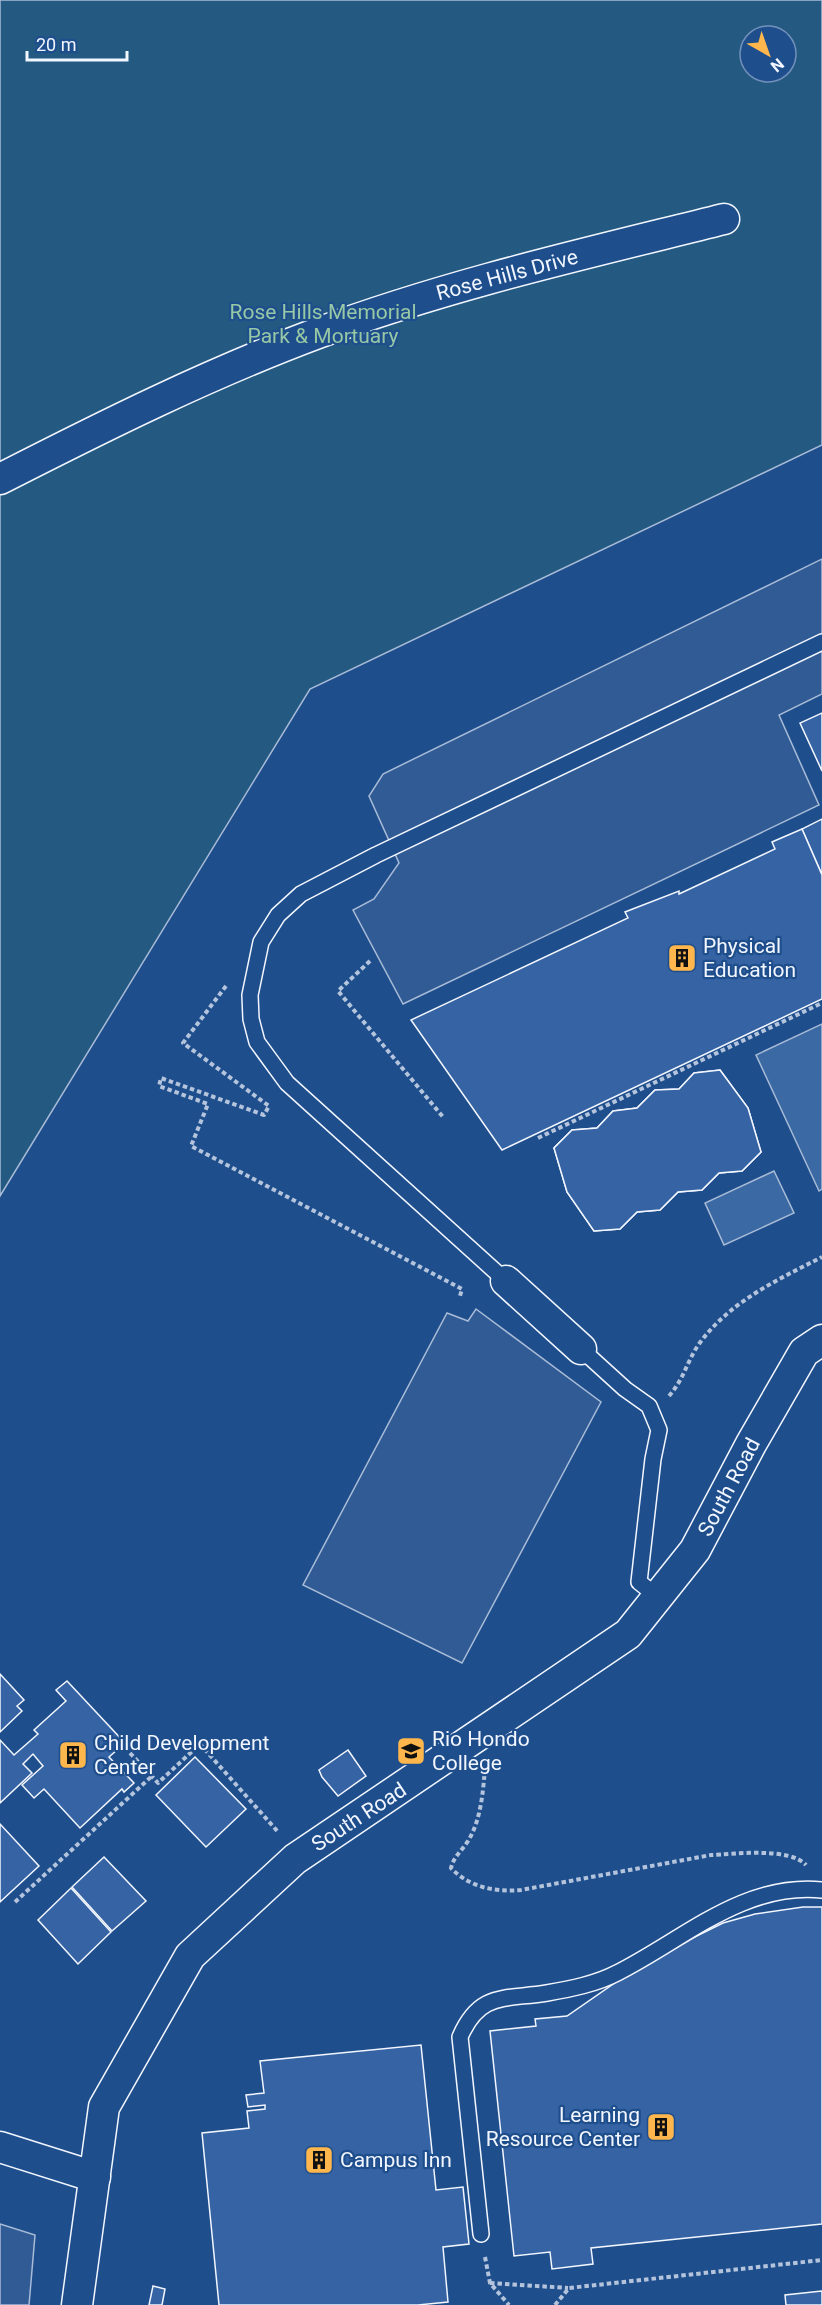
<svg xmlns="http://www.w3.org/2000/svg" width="822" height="2305" font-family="Roboto,sans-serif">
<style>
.green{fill:#245a82;stroke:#a8bbd7;stroke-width:1.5;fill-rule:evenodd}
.parking{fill:#305b95;stroke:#a8bbd7;stroke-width:1.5}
.water{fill:#3b69a3;stroke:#a8bbd7;stroke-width:1.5}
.building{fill:#3563a3;stroke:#f2f6ff;stroke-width:1.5}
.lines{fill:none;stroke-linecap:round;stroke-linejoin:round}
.lane-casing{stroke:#f2f6ff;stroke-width:18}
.street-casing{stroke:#f2f6ff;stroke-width:33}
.path{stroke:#b3c4dc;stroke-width:4;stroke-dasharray:4.5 3;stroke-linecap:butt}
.lane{stroke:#1f4e8c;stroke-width:15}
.street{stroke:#1f4e8c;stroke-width:30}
.labels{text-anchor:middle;stroke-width:4.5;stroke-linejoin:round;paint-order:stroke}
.street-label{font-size:21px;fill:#f2f6ff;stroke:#1f4e8c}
.park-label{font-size:21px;fill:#97c8a6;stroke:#1f4e8c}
.poi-label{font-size:21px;fill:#f2f6ff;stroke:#1f4e8c;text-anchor:start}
</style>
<rect width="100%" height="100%" fill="#1f4e8c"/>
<!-- green -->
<path class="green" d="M0 0H822V445L310 689 0 1196ZM750 36H786V72H750Z"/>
<!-- parking -->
<g class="parking">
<polygon points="822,559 822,694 779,715 819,805 403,1004 353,910 374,899 399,863 369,796 383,774"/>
<polygon points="476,1309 601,1402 462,1663 303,1585 447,1313 468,1321"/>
<polygon points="0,2224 35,2235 29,2305 0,2305"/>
</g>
<!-- water -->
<g class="water">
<polygon points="822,1024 822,1189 819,1191 756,1055"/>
<polygon points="774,1171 794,1213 724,1245 705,1203"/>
</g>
<!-- building -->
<g class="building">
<polygon points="822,713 822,771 800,723"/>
<polygon points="822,819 822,875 802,829"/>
<polygon points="802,829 822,875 822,999 502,1150 411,1020 628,918 625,912 679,891 679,894 775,849 772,842"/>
<polygon points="720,1070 748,1108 761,1152 742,1171 719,1173 702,1190 678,1192 660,1210 637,1212 620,1229 594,1231 567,1192 554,1148 572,1130 597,1128 613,1111 637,1108 655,1090 679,1089 694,1073"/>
<polygon points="720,1070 748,1108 761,1152 742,1171 719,1173 702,1190 678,1192 660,1210 637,1212 620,1229 594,1231 567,1192 554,1148 572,1130 597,1128 613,1111 637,1108 655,1090 679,1089 694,1073"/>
<polygon points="0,1674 24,1700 17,1706 22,1711 0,1732"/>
<polygon points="67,1681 125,1743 109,1757 134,1783 124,1792 122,1789 80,1828 44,1789 34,1798 22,1785 43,1766 33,1754 23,1764 32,1773 0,1803 0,1740 14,1755 38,1734 34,1730 66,1701 56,1690"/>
<polygon points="348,1750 366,1776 338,1796 322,1777 319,1770"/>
<polygon points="195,1757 246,1809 206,1847 156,1795"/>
<polygon points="0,1824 39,1866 0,1902"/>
<polygon points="104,1857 146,1901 112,1931 72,1887"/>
<polygon points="71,1888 111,1932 78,1964 38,1920"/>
<polygon points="803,1907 822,1907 822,2224 591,2248 593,2264 552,2269 550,2252 514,2256 490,2031 536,2026 535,2019 567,2016 648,1960 723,1923 755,1914"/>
<polygon points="421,2045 436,2190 463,2187 469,2244 443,2247 448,2302 418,2305 219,2305 202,2133 249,2128 247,2111 265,2109 265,2105 248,2107 246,2095 264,2093 260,2061"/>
<polygon points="153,2286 165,2289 162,2305 149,2305"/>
<polygon points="822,2291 822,2305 786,2305 785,2295"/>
</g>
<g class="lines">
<!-- lane casing -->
<g class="lane-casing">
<g id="lane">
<polyline points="506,1281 287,1083 257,1042 251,1019 250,995 261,942 278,915 301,894 376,855 822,642"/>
<polyline points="581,1349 625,1389 649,1406 659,1430 653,1459 639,1582 658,1597"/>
<path d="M481 2234 460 2037C480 1991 505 2000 547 1993 570 1989 596 1984 617 1973 683 1940 743 1882 822 1890"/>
</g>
</g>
<!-- street casing -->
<g class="street-casing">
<g id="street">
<path d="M0 479C104 426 208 374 318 333 450 284 588 253 724 219"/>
<polyline points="506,1281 581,1349"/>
<polyline points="0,2147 95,2177"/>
<polyline points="77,2305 104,2107 190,1956 295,1859 628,1634 695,1550 751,1444 804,1352 822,1340"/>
</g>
</g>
<!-- path -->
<g class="path">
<polyline points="370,961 338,991 443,1117"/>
<polyline points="226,986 183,1043 269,1106 264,1115 161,1078 159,1086 208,1104 191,1146 462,1289 460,1296"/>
<polyline points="538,1138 822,1003"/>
<path d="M669 1396C684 1379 687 1361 699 1344 729 1302 777 1280 822 1257"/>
<polyline points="130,1753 158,1783 200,1744 279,1833"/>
<path d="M485 1768C483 1792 481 1820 468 1841 461 1852 454 1856 451 1868 470 1888 496 1892 521 1890L711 1855C733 1854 790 1847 806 1865"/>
<polyline points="15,1902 152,1776"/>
<polyline points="485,2257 490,2283 509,2305"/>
<polyline points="490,2283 568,2288"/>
<polyline points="555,2305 569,2288 822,2260"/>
</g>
<!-- lane -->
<use href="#lane" class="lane"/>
<!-- street -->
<use href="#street" class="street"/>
</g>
<!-- icons -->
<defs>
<g id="building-square" transform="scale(1.5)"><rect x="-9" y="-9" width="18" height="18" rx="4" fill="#ffb74d" stroke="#1f4e8c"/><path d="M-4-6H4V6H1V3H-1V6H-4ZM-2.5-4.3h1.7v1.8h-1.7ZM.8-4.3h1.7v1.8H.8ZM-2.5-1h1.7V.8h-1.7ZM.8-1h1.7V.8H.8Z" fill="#111"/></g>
<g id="university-square" transform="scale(1.5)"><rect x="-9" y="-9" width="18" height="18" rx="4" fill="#ffb74d" stroke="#1f4e8c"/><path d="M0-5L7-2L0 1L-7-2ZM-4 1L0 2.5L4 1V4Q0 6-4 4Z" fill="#111"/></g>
</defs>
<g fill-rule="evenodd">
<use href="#building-square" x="682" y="958"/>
<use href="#university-square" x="411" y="1751"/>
<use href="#building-square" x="73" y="1755"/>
<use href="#building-square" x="661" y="2127"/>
<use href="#building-square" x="319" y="2160"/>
</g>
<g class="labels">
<!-- street labels -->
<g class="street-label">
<text transform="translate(507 275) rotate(-15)" y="7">Rose Hills Drive</text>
<text transform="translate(729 1487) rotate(-62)" y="7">South Road</text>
<text transform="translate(359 1817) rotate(-33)" y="7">South Road</text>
</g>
<!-- park labels -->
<g class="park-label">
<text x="323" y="319">Rose Hills Memorial<tspan x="323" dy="24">Park &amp; Mortuary</tspan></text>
</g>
<!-- poi labels -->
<g class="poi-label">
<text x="703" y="953">Physical<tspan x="703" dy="24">Education</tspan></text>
<text x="432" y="1746">Rio Hondo<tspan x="432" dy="24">College</tspan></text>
<text x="94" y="1750">Child Development<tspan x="94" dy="24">Center</tspan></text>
<text x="640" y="2122" text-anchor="end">Learning<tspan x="640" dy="24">Resource Center</tspan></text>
<text x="340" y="2167">Campus Inn</text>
</g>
</g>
<!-- north arrow -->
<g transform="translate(768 54) rotate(140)"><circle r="28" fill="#1f4e8c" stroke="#7391ba" stroke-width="1.5"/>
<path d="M0-4.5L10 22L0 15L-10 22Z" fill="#ffb74d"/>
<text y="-9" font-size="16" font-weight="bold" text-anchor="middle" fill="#f2f6ff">N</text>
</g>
<!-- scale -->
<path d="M27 51v9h100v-9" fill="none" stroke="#f2f6ff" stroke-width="3"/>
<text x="36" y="51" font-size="18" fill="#f2f6ff" stroke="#1f4e8c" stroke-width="4.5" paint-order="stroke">20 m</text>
</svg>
